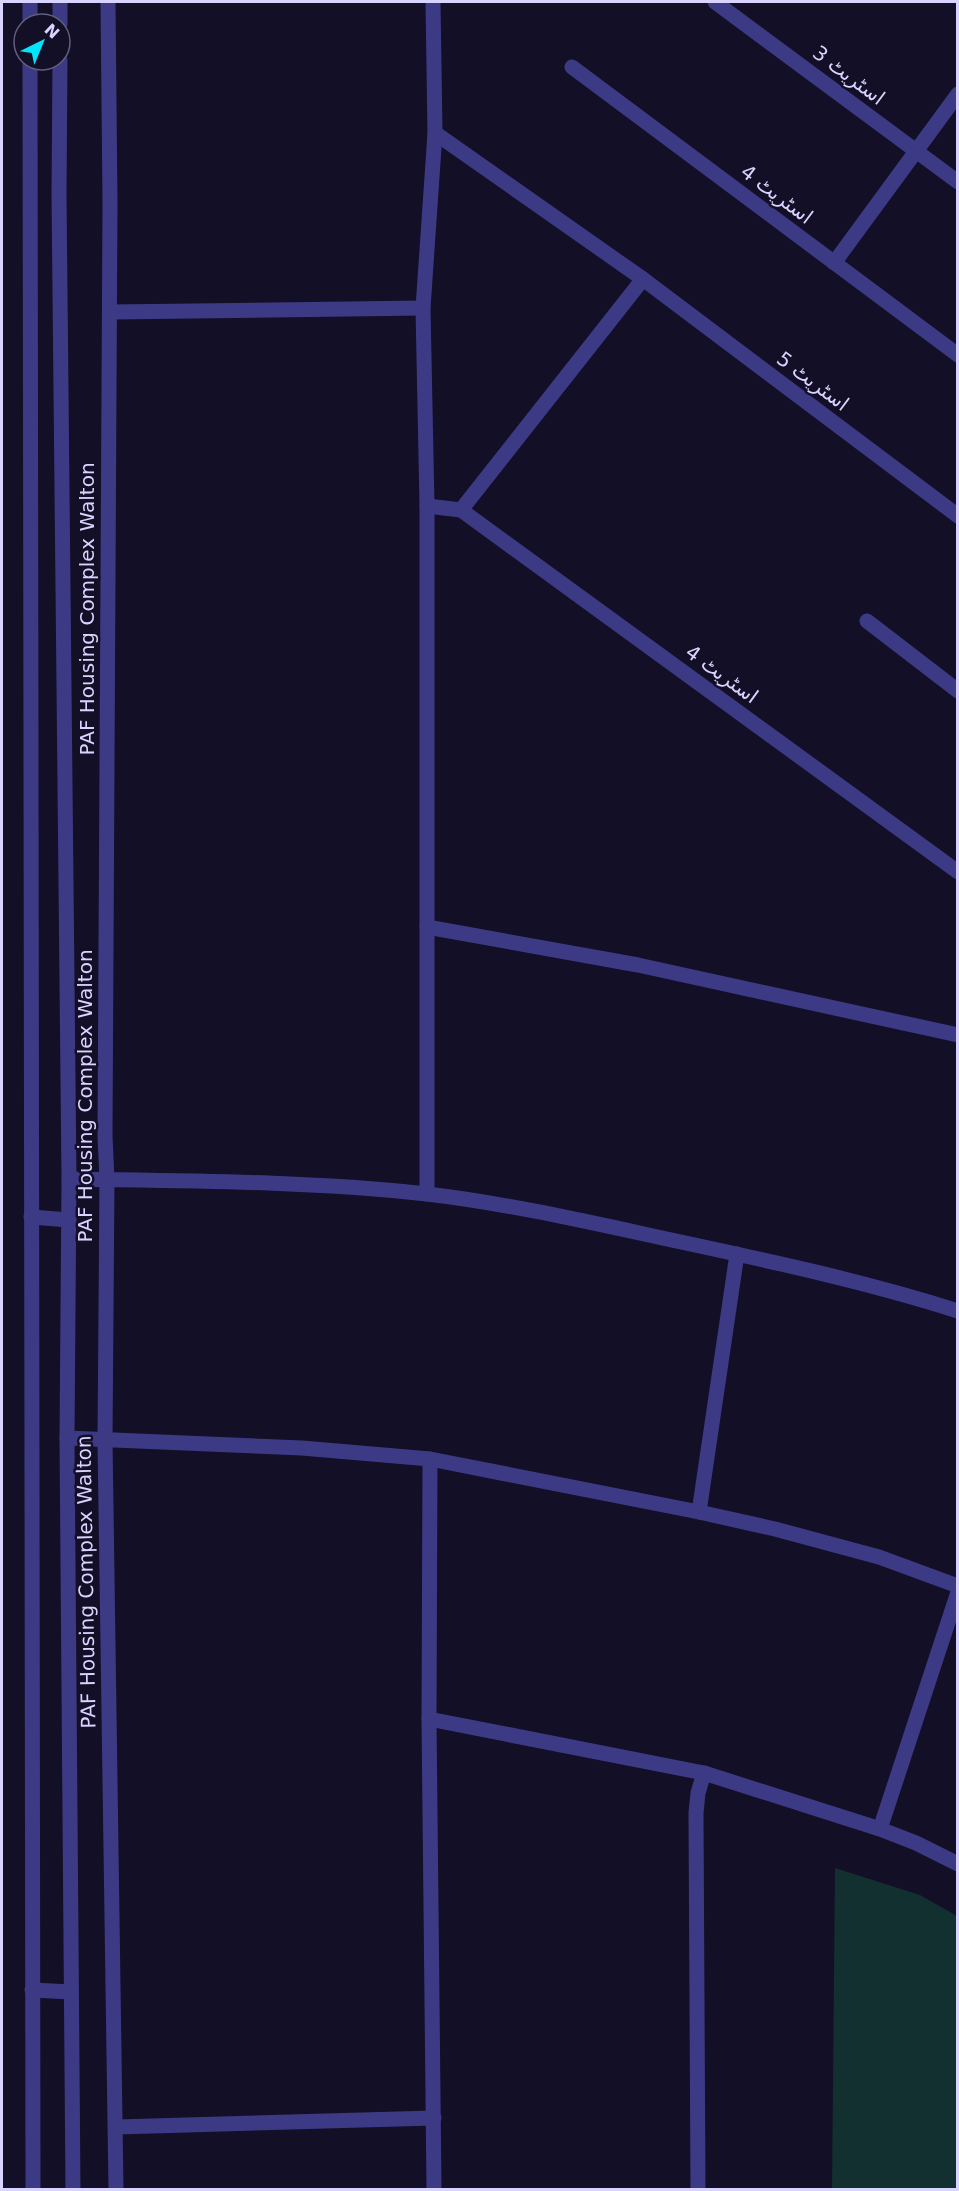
<svg xmlns="http://www.w3.org/2000/svg" width="959" height="2191" font-family="'DejaVu Sans','Noto Sans Arabic',sans-serif">
<style>
.green{fill:#12302f}
.lines{fill:none;stroke-linecap:round;stroke-linejoin:round}
.lane{stroke:#3d3a85;stroke-width:15}
.street{stroke:#3d3a85;stroke-width:15}
.labels{text-anchor:middle;stroke-width:5;stroke-linejoin:round;paint-order:stroke}
.street-label{font-size:20px;fill:#d9d4ff;stroke:#130f26}
</style>
<rect width="100%" height="100%" fill="#130f26"/>
<!-- green -->
<polygon class="green" points="835,1868 920,1895 957,1916 957,2189 832,2189"/>
<g class="lines">
<!-- lane -->
<polyline class="lane" points="834,263 958,94"/>
<!-- street -->
<g class="street">
<polyline points="30,2 30,24"/>
<polyline points="108,2 110,203 105,1136 107,1180 105,1440 116,2190"/>
<polyline points="715,2 958,182"/>
<polyline points="60,24 60,2"/>
<polyline points="30,60 33,2190"/>
<polyline points="60,60 59,194 69,1179 67,1438 73,2190"/>
<polyline points="572,67 958,355"/>
<polyline points="435,133 643,279 461,510"/>
<polyline points="643,279 958,516"/>
<polyline points="110,312 423,308"/>
<polyline points="427,506 461,510"/>
<polyline points="461,510 958,872"/>
<polyline points="867,621 958,691"/>
<polyline points="427,927 638,965 958,1035"/>
<path d="M69 1179C186 1181 311 1181 427 1194 512 1204 597 1224 681 1242 774 1262 867 1282 958 1311"/>
<polyline points="427,1194 427,506 423,308 435,133 433,2"/>
<polyline points="31,1217 69,1220"/>
<polyline points="67,1438 302,1448 430,1459 699,1512 775,1529 879,1557 958,1586"/>
<polyline points="430,1459 429,1719 434,2190"/>
<polyline points="699,1512 737,1254"/>
<polyline points="429,1719 704,1773 880,1829 916,1843 958,1864"/>
<polyline points="880,1829 958,1592"/>
<polyline points="32,1990 71,1992"/>
<polyline points="117,2127 434,2118"/>
<polyline points="698,2190 696,1813 698,1793 704,1773"/>
</g>
</g>
<g class="labels">
<!-- street labels -->
<g class="street-label">
<text transform="translate(849 75) rotate(37)" y="7">اسٹریٹ 3</text>
<text transform="translate(777 194) rotate(37)" y="7">اسٹریٹ 4</text>
<text transform="translate(813 381) rotate(37)" y="7">اسٹریٹ 5</text>
<text transform="translate(87 609) rotate(-90)" y="7">PAF Housing Complex Walton</text>
<text transform="translate(722 674) rotate(36)" y="7">اسٹریٹ 4</text>
<text transform="translate(85 1096) rotate(-90)" y="7">PAF Housing Complex Walton</text>
<text transform="translate(86 1582) rotate(-91)" y="7">PAF Housing Complex Walton</text>
</g>
</g>
<!-- border -->
<rect width="959" height="2191" fill="none" stroke="#d9d4ff" stroke-width="6"/>
<!-- north arrow -->
<g transform="translate(42 42) rotate(43)"><circle r="28" fill="#130f26" stroke="#625e7d" stroke-width="1.5"/>
<path d="M0-4.5L10 22L0 15L-10 22Z" fill="#00e5ff"/>
<text y="-9" font-size="16" font-weight="bold" text-anchor="middle" fill="#d9d4ff">N</text>
</g>
</svg>
